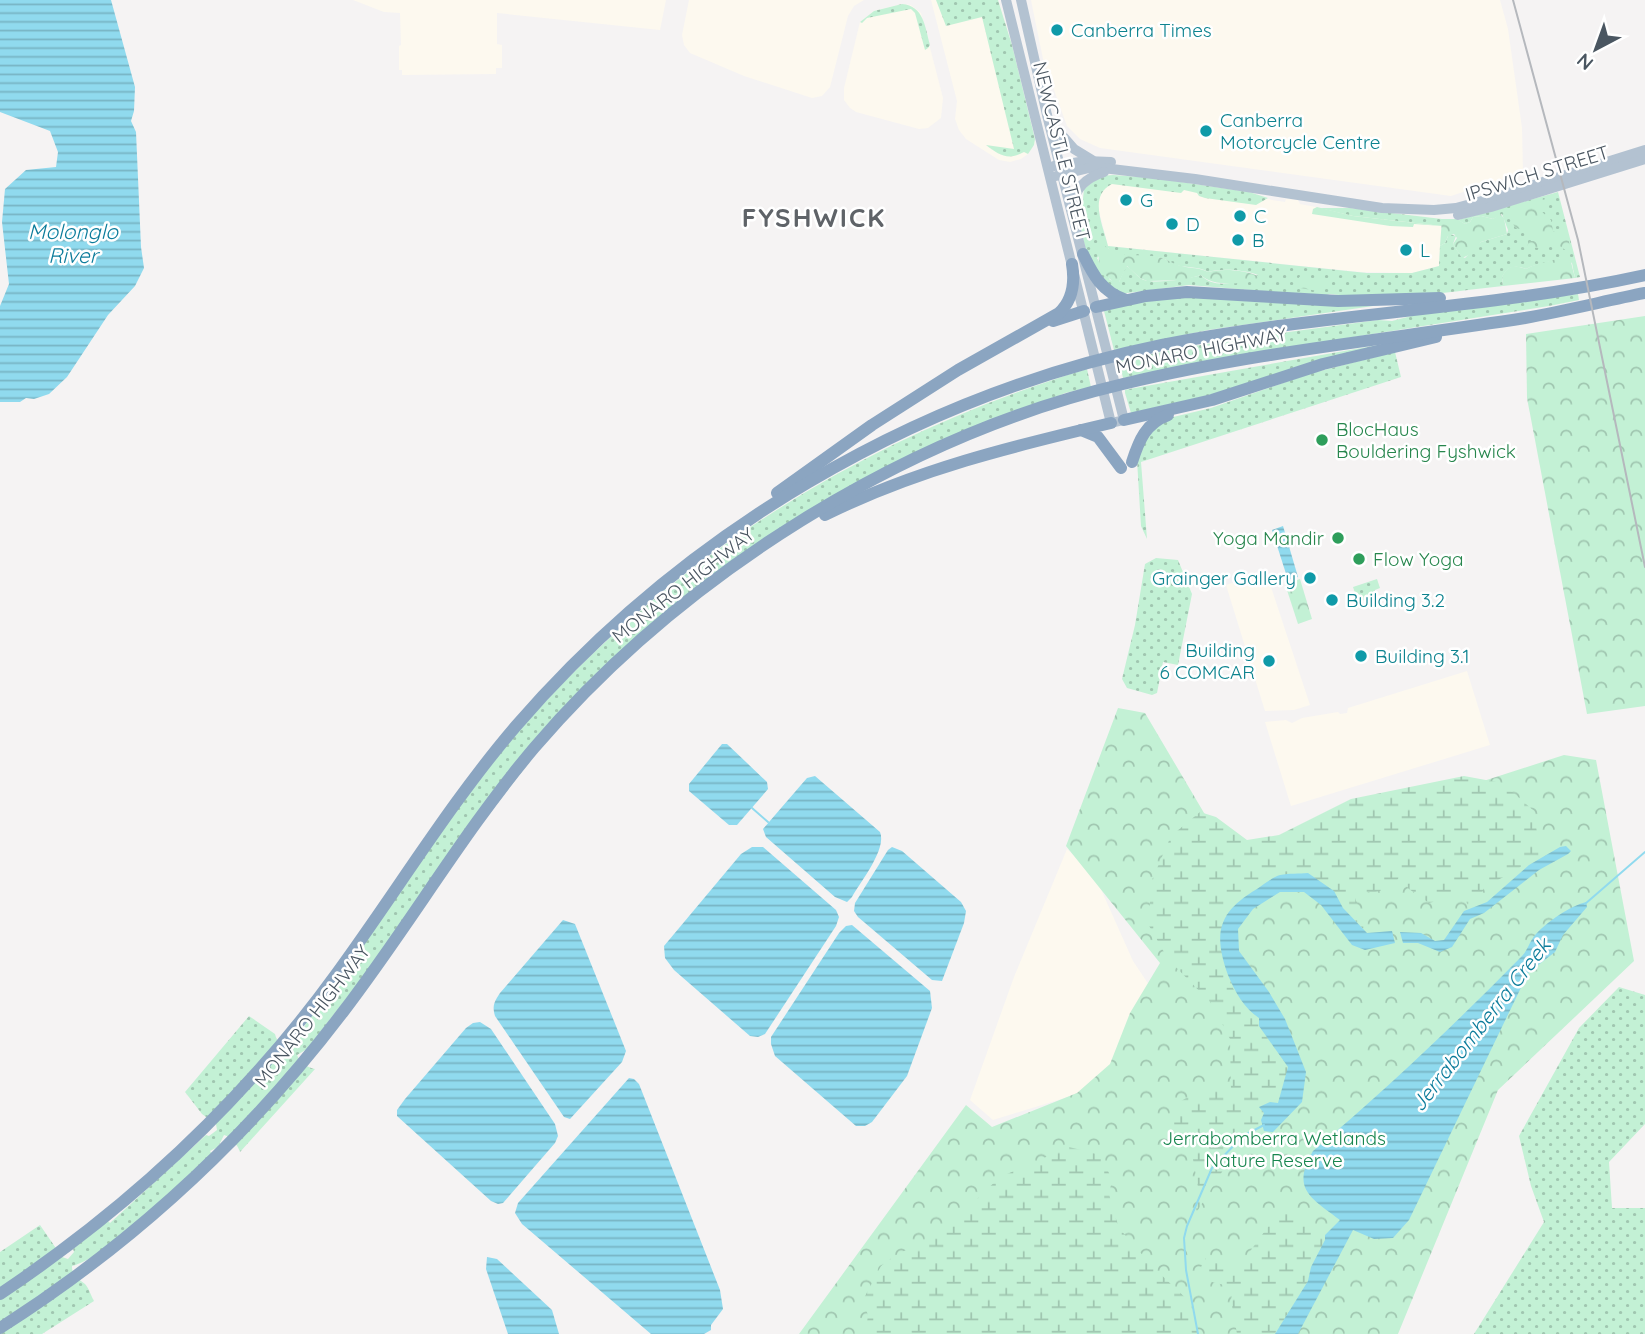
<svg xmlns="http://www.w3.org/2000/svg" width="1645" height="1334" font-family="Quicksand,sans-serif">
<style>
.commercial{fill:#fdf9ef}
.grass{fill:url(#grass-dots);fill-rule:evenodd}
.forest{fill:url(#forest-crowns)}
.wetland{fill:url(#wetland-marsh)}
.garden{fill:#c3f1d5}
.water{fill:url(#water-rules)}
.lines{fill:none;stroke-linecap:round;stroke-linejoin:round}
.stream{stroke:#90daee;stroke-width:2}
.major{stroke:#b3c2d1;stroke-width:10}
.highway{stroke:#8ba5c1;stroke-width:12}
.rail{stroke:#b5b8bd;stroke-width:2}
.culture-dot{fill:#0f9aa8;stroke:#fff;stroke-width:2.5}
.leisure-dot{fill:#2e9e5b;stroke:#fff;stroke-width:2.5}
.labels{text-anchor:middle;stroke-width:5;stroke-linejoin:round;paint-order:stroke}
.culture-label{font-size:19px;fill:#0d838f;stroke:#fff;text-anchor:start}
.street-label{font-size:19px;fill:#4a5661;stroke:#fff}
.leisure-label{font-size:19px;fill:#27864d;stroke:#fff;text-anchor:start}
.park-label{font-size:19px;fill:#17864f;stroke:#fff}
.water-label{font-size:21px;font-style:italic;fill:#0c7c9b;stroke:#fff}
.district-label{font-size:26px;font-weight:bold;letter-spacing:2px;fill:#5f6368;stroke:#fff}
</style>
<defs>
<pattern id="grass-dots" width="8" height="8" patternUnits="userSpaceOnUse" patternTransform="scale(1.75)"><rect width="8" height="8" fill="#c3f1d5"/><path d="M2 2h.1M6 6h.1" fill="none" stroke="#a0c6b0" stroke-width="1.8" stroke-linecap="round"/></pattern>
<pattern id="forest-crowns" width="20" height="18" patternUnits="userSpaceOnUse" patternTransform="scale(1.75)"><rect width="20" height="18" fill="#c3f1d5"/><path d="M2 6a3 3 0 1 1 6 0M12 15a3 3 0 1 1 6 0" fill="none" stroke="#a0c6b0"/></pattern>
<pattern id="wetland-marsh" width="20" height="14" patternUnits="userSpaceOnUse" patternTransform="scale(1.75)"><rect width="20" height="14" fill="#c3f1d5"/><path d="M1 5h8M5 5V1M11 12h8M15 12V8" fill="none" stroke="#a0c6b0"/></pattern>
<pattern id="water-rules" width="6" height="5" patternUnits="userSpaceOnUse" patternTransform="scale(1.75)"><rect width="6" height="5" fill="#90daee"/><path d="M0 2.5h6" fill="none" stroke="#78b4c4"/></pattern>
</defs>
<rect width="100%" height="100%" fill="#f5f3f3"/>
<!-- commercial -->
<g class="commercial">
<polygon points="353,0 666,0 660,30 497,13 497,44 502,45 502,68 496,68 496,74 402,75 402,70 399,70 399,46 401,45 400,13 384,12"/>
<polygon points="689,0 864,0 854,6 848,16 830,87 822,96 812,98 744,76 690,53 684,45 682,35"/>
<polygon points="931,0 998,0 1012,45 1035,143 1028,154 1021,159 1010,162 999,160 966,139 959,130 955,119 957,101"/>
<polygon points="1031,0 1500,0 1508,29 1522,128 1523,172 1451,196 1100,148 1080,139 1067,126 1043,59"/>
<polygon points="902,4 911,5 921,13 943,98 941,118 928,128 919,129 856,112 850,108 844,100 844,88 860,22 874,11"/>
<polygon points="1113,175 1154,178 1249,192 1272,200 1285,202 1286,199 1298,200 1300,204 1321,208 1350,208 1442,219 1439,266 1412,273 1361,272 1108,246 1098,207 1099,196"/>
<polygon points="1266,572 1310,705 1294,710 1265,711 1226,585"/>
<polygon points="1467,671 1490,745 1291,806 1265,722 1286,720 1292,723 1302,718 1338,712 1340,714 1347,713 1348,708"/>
<polygon points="1067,849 1095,876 1133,961 1151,988 1110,1084 993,1120 970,1100 1014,977"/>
</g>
<!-- grass -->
<g class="grass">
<path d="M936 0H998L1012 45 1035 139 1034 145 1028 154 1024 152C1008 161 999 155 986 145L1014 149 982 17 946 26Z"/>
<path d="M902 4C924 6 925 27 930 45L928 48 925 50 915 13 911 9 867 18 862 23 860 22 874 11Z"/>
<path d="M1113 175 1154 178 1249 192 1268 198 1256 205 1205 198 1199 196 1197 193 1184 190 1181 193 1112 184C1088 196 1103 225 1108 246L1367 273H1412L1439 266 1440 246 1445 243 1449 234 1456 236 1453 244 1461 256 1465 258 1481 242 1507 234 1508 230 1502 214 1493 219 1481 216 1473 217 1470 222 1465 224 1458 220 1558 192 1580 277 1575 278 1572 263 1561 258C1549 263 1537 263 1526 269 1515 265 1508 266 1502 277L1503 286C1448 292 1385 302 1330 294L1323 296 1189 285 1120 294 1106 286 1086 251 1076 208 1082 213 1085 222 1082 208 1084 189 1100 176ZM1108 248C1119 261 1146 254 1161 258 1167 259 1171 263 1176 265 1187 268 1198 266 1208 272 1222 268 1244 270 1258 275 1241 281 1215 291 1201 275 1188 279 1156 284 1144 280 1136 277 1133 269 1126 266L1119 282 1110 280 1097 258Z"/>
<polygon points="1319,208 1350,208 1442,219 1442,226 1353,216"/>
<path d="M1578 294 1579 300 1549 306 1222 358 1123 378 1119 361C1205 341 1292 332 1378 320L1392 321 1415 315Z"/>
<polygon points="1194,295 1380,305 1208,330 1114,350 1104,311 1144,300"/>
<polygon points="1401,341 1241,388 1131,413 1125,393 1125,390 1129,389"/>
<polygon points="1395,352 1401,377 1141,462 1147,539 1141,526 1137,460 1143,438 1169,418 1211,408 1312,373"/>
<path d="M1087 369 1091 387 1065 393 840 492 596 676 307 1049 297 1055C300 1063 306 1067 315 1069L240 1152C237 1144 232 1137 224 1135L218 1147 210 1151 212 1154C183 1180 105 1259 72 1266 72 1277 78 1278 85 1284 89 1288 91 1296 94 1301L42 1334H0V1252L40 1225 62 1257 68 1259 74 1252 73 1249 108 1221 110 1223 206 1135 209 1136 217 1130 216 1124 202 1114 185 1092 249 1016 275 1034C277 1043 284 1047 292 1049L296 1040 295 1037 305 1026C308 1015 320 1002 328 991 351 958 375 925 398 892 439 835 479 776 526 723 679 552 867 436 1087 369Z"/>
<polygon points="1156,558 1178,560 1192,594 1178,665 1163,662 1157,693 1152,695 1127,688 1122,679 1135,625 1145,564"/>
<polygon points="1377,579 1380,588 1375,590 1374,597 1358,602 1353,587"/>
<polygon points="1619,987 1645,995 1645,1124 1609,1162 1612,1208 1645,1208 1645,1334 1474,1334 1544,1222 1531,1186 1519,1136 1579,1028"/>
</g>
<!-- forest -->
<g class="forest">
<polygon points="1543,198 1551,199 1552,202 1541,211 1551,220 1553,231 1561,233 1567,230 1571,254 1554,242 1541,248 1527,247 1529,241 1535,241 1531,232 1516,228 1512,223 1513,209 1516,204"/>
<polygon points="1500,214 1504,218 1507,234 1481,242 1473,253 1462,258 1453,244 1457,238 1454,234 1448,236 1445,243 1440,246 1442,219 1457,219 1465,224 1470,222 1473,217 1481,216 1493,219"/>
<path d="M1105 246C1123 260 1141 252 1162 258 1169 260 1174 265 1182 266 1192 269 1199 267 1208 272 1222 268 1247 270 1260 277 1248 285 1211 287 1201 275L1183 280 1147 281 1140 278 1127 266 1119 282 1116 283C1103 277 1095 260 1100 247Z"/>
<path d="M1563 257 1571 262 1575 278 1503 286 1502 277C1508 265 1515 265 1526 269 1538 262 1550 262 1563 257Z"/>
<polygon points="1302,274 1315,280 1323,278 1327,288 1318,291 1300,288 1296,281"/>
<polygon points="1645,316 1645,706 1587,714 1527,398 1526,334"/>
<polygon points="1300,579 1312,619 1298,624 1285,584"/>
<polygon points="1118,708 1145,713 1233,862 1564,755 1596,760 1634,961 1498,1090 1398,1334 799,1334 966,1105 992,1127 1077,1093 1110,1064 1130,1013 1160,963 1066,846"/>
</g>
<!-- wetland -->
<g class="wetland">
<path d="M1464 776 1502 783 1534 811 1540 856 1484 888 1474 911 1469 910 1464 894 1429 903 1409 889 1400 877C1384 894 1375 893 1353 892L1367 933 1343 908 1334 891 1307 873 1243 898C1239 910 1222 952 1224 962 1227 983 1242 1007 1259 1018V1026L1288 1067C1286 1077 1284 1094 1279 1102 1269 1116 1258 1107 1264 1131L1232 1156 1196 1213 1198 1187 1189 1137 1166 1128 1181 1101 1204 1088 1231 1091 1230 1039 1212 1004 1168 959 1148 924 1152 880 1171 836 1200 812 1216 817 1247 840 1279 835 1351 799Z"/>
<polygon points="1069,1147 1101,1155 1112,1180 1109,1194 1118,1227 1154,1268 1193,1305 1198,1334 865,1334 868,1316 863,1300 881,1266 893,1257 945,1229 1000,1177"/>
<path d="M1292 1212 1311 1221 1319 1235H1325L1326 1240 1311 1267 1308 1281 1275 1334H1237L1231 1300 1233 1288C1216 1280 1208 1288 1201 1267L1207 1256 1227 1262 1243 1261 1278 1213Z"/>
</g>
<!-- garden -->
<polygon class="garden" points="1317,207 1353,216 1442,226 1414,224 1413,227 1390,226 1312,214 1313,209"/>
<!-- water -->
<g class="water">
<polygon points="0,0 111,0 135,87 134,111 131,121 136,132 141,247 144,268 135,286 108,315 67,377 49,394 34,399 26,398 20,402 0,402 0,306 9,284 2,222 5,189 26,170 56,167 58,152 50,131 0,112"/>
<polygon points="1283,526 1298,577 1288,580 1272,530"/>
<polygon points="722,744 727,744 767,782 768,789 737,825 729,825 689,791 689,784"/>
<path d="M815 776 880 832C887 849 861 881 852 897L847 902 835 897 766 837 763 829 807 778Z"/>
<polygon points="1566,846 1571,851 1568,854 1539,870 1484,913 1470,919 1452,947 1440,952 1418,943 1403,943 1400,932 1421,933 1435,941 1444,940 1464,911 1487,902 1529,865 1560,847"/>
<polygon points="752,847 763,847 836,910 839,917 836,926 765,1034 758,1037 750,1036 674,970 665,958 664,946 741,854"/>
<polygon points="892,847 902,851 961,902 966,911 964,923 942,981 932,980 858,917 854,911 855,903 888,850"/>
<path d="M1308 873 1334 891 1343 908 1367 933 1392 931 1395 943 1365 950 1352 945 1321 905 1304 892H1280L1253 909 1238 929 1239 951 1269 992 1285 1019 1306 1072 1302 1102 1273 1132 1264 1131 1261 1120 1264 1113 1259 1107 1270 1102 1278 1103 1288 1067 1259 1026V1018C1244 1008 1235 992 1228 975 1213 933 1218 912 1257 889 1264 884 1273 877 1280 875 1289 873 1299 874 1308 873Z"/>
<path d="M1586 902 1587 907 1563 935 1555 952 1528 973 1409 1220 1393 1238 1374 1239 1353 1230 1298 1334H1275L1308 1281 1311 1267 1325 1240V1235L1340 1220C1310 1197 1291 1189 1313 1151 1386 1090 1455 1024 1522 956 1528 950 1530 940 1536 934 1547 922 1570 906 1586 902Z"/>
<path d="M563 920 575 924 626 1051 622 1062 570 1119 564 1117 495 1016C492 1006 494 1002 500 993Z"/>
<polygon points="852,925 930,991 932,1008 907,1076 872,1122 865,1126 856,1126 775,1056 771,1044 771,1037 839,933 846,926"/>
<polygon points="480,1022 491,1029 555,1124 558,1136 555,1143 503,1203 498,1204 491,1201 397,1116 397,1110 405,1099 466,1028 473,1023"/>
<polygon points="629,1078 634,1079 639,1084 720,1290 723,1309 711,1325 711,1330 704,1334 651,1334 522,1224 515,1213 518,1203"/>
<polygon points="487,1257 497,1259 552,1310 559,1334 508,1334 486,1269"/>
</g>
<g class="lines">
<!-- stream -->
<g class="stream">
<polyline points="752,808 768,822"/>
<polyline points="1585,904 1645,852"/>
<polyline points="1198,1334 1186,1270 1184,1238 1187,1226 1212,1168 1243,1136 1264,1125"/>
</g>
<!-- major -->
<g class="major">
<polyline points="1006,0 1111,423 1124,420 1047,115 1021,0"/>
<polyline points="1053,125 1074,149 1092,160"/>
<polyline points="1054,166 1086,161 1111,162"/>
<polyline points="1056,176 1089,168 1103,168 1195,179 1382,208 1434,210 1456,208 1489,199 1645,150"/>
<path d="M1072 206C1076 187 1086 178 1104 172"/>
<polyline points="1458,215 1491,207 1645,159"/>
</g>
<!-- highway -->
<g class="highway">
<path d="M1083 254C1093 275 1102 292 1126 300"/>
<polyline points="1096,307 1146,296 1187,292 1338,301 1440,298"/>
<polyline points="1053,321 1084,311"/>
<polyline points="1124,420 1212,400 1323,364 1436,337"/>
<polyline points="1081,430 1098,437 1121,468"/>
<path d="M1132 462C1139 440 1146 423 1168 415"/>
<path d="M777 493 872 425 958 370 1059 313C1073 300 1075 282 1072 264"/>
<path d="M825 515C915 470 1013 446 1111 423"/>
<path d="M0 1294C130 1207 245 1100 337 973 397 891 450 803 516 726 682 534 913 396 1162 345 1321 313 1486 310 1645 275"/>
<path d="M0 1328C132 1244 248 1137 343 1012 409 926 464 831 534 748 681 576 902 436 1123 384 1255 352 1391 339 1525 318 1565 311 1605 301 1645 293"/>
</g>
<!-- rail -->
<polyline class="rail" points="1513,0 1578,240 1645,567"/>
</g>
<!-- markers -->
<g class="culture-dot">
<circle cx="1057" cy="30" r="7"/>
<circle cx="1206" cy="131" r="7"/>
<circle cx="1126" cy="200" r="7"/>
<circle cx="1240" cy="216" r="7"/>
<circle cx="1172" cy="224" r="7"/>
<circle cx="1238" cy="240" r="7"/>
<circle cx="1406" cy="250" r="7"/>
<circle cx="1310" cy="578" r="7"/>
<circle cx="1332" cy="600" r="7"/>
<circle cx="1361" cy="656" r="7"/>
<circle cx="1269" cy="661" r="7"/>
</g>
<g class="leisure-dot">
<circle cx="1322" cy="440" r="7"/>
<circle cx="1338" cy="538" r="7"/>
<circle cx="1359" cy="559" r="7"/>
</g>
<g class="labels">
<!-- culture labels -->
<g class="culture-label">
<text x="1071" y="37">Canberra Times</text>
<text x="1220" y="127">Canberra<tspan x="1220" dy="22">Motorcycle Centre</tspan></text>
<text x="1140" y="207">G</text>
<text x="1254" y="223">C</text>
<text x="1186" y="231">D</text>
<text x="1252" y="247">B</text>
<text x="1420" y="257">L</text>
<text x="1296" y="585" text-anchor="end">Grainger Gallery</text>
<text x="1346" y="607">Building 3.2</text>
<text x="1255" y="657" text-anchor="end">Building<tspan x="1255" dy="22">6 COMCAR</tspan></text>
<text x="1375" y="663">Building 3.1</text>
</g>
<!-- street labels -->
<g class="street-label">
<text transform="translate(1062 151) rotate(76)" y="7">NEWCASTLE STREET</text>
<text transform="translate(1537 173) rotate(-17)" y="7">IPSWICH STREET</text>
<text transform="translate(1201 350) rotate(-11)" y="7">MONARO HIGHWAY</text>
<text transform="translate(683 585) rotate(-38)" y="7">MONARO HIGHWAY</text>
<text transform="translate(312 1016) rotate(-52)" y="7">MONARO HIGHWAY</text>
</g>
<!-- leisure labels -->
<g class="leisure-label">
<text x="1336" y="436">BlocHaus<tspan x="1336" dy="22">Bouldering Fyshwick</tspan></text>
<text x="1324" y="545" text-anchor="end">Yoga Mandir</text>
<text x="1373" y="566">Flow Yoga</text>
</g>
<!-- park labels -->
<g class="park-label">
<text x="1274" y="1145">Jerrabomberra Wetlands<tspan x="1274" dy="22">Nature Reserve</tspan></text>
</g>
<!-- water labels -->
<g class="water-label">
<text x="73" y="239">Molonglo<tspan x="73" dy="24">River</tspan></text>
<text transform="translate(1481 1025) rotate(-52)" y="7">Jerrabomberra Creek</text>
</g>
<!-- district labels -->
<g class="district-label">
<text x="814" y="227">FYSHWICK</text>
</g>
</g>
<!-- north arrow -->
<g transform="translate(1596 49) rotate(221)" stroke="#ffffff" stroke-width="5" paint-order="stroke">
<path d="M0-5L12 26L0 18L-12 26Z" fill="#4a5661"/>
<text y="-10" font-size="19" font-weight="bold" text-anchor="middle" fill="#4a5661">N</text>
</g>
</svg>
